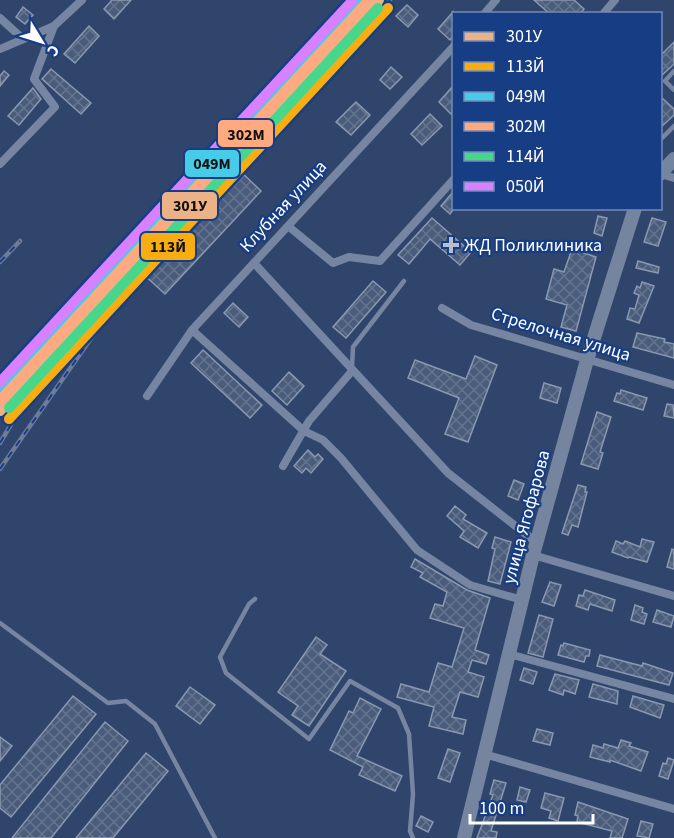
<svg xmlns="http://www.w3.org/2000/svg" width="674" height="838" font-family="'Source Sans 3',sans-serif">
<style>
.building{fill:url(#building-cross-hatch);stroke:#8a98b0;stroke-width:1.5}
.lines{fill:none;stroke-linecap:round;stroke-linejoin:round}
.lane{stroke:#7686a2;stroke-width:4.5}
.street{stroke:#7686a2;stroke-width:8}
.primary{stroke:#75859f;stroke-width:14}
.rail-casing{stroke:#6d7c9a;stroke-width:4.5}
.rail{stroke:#173e84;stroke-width:2;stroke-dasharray:7;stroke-linecap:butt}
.rail-1-casing{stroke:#173e84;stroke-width:15}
.rail-2-casing{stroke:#173e84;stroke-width:15}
.rail-3-casing{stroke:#173e84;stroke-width:15}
.rail-4-casing{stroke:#173e84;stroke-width:15}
.rail-5-casing{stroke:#173e84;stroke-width:15}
.rail-6-casing{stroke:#173e84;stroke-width:15}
.rail-1{stroke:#ebb288;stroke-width:10}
.rail-2{stroke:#f8ad13;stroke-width:10}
.rail-3{stroke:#46cce9;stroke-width:10}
.rail-4{stroke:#ffa980;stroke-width:10}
.rail-5{stroke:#46d78d;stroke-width:10}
.rail-6{stroke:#d880ff;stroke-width:10}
.poi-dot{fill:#b7becc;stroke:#173e84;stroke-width:2}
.labels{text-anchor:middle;stroke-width:4.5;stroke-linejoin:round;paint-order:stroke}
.street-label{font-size:18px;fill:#fff;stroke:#173e84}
.poi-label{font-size:18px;fill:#fff;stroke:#173e84;text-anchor:start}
.line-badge{stroke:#173e84;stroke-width:2}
.pale-badge-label{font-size:16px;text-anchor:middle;font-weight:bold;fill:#111}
</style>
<defs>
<pattern id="building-cross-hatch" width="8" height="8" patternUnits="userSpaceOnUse" patternTransform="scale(1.5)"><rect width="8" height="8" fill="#4a5c7b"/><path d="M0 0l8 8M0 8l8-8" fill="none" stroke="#65748f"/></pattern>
</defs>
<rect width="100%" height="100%" fill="#30456c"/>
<!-- building -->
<g class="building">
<polygon points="112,0 131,0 114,19 104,9"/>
<polygon points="534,0 574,0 584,9 580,14 550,14"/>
<polygon points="407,5 418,15 408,27 396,16"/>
<polygon points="23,7 33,15 25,24 16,17"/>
<polygon points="453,12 453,36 450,40 438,29"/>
<polygon points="89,26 99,36 75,63 64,54"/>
<polygon points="674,42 674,64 660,77 660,56"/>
<polygon points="391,67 402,77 390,89 380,80"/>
<polygon points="51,69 91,103 81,114 42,79"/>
<polygon points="4,71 9,75 0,86 0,76"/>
<polygon points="453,86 453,116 439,102"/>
<polygon points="33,88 41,99 19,125 8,116"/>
<polygon points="660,96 674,109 674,115 660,128"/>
<polygon points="356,102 370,115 351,135 336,122"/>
<polygon points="430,114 442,126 422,145 411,134"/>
<polygon points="238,169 261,191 165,294 141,272"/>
<polygon points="453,192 453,210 450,214 441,206"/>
<polygon points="598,216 607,218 602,236 594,233"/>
<polygon points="432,218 471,252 460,265 430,239 409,264 398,255"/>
<polygon points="652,218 666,222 658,246 644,242"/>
<polygon points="572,249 596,257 576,331 561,327 567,305 546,299 554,269 564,272"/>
<polygon points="638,261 659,267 658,273 636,268"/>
<polygon points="373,281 386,292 346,338 333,327"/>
<polygon points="642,282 654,286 639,323 627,319 630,308 635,309 639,295 634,293 637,286 640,288"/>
<polygon points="233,303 248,317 239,327 224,313"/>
<polygon points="637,333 665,339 664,342 674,344 674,358 633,347"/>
<polygon points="203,350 262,405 250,418 191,363"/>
<polygon points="475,356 497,365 468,442 445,434 459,398 408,378 415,360 466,379"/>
<polygon points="289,372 304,386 287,405 272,391"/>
<polygon points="544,383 561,388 557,403 540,398"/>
<polygon points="621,390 647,398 643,410 614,401 617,393 620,394"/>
<polygon points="667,404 673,405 674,418 664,416"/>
<polygon points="597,412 611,417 600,452 603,453 598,469 581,464"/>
<polygon points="308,450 315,457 318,454 323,459 311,473 306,468 302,473 294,466"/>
<polygon points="514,480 524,484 518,500 508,496"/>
<polygon points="578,485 586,487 585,492 587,492 578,527 572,525 568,535 562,533"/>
<polygon points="455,506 466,515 463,519 487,533 478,548 460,537 464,531 447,516"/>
<polygon points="495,537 511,542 500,584 488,581 495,549 492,548"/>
<polygon points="642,539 654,542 647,562 629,557 628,558 612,552 616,541 623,544 625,541 640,547"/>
<polygon points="672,549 674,550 674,569 667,567"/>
<polygon points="415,559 467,590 490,598 475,650 489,655 486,664 472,660 468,672 484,677 478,697 460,692 452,717 466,720 463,734 429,726 434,707 397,697 401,684 429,692 438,663 452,667 464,628 430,618 435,604 443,606 447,592 420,577 423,573 411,567"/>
<polygon points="550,582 561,585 554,606 542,602"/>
<polygon points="585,590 615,600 612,611 590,604 588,610 576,606 579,595 583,596"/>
<polygon points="635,605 643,608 642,612 647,614 644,624 631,620"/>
<polygon points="657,610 674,616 671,627 653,622"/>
<polygon points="539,615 553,619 543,657 528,653"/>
<polygon points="316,637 327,645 320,654 346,671 309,726 292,715 298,706 278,692"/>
<polygon points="564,643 590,650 589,656 586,656 584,662 558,655 561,645 563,646"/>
<polygon points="600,655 642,666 643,663 673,673 669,685 597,666"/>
<polygon points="524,668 537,672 533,684 520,680"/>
<polygon points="555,674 579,680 575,694 564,690 563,695 549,690"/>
<polygon points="593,684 618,691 617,704 589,697"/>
<polygon points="190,687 215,705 200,724 176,706"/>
<polygon points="73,696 96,714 11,817 0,808 0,785"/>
<polygon points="633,696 664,705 660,718 630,707"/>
<polygon points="360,698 381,709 357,756 402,776 395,791 359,775 363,767 330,750 349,711 353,713"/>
<polygon points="105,722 128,741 51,838 12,838"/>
<polygon points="537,729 553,733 550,745 533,741"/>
<polygon points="0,737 12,746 0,761"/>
<polygon points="621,740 631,743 629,746 648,752 641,771 610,760 610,762 590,757 593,745 603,748 604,744 618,748"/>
<polygon points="448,749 460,753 450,782 438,778"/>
<polygon points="146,753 168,771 113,838 76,838"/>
<polygon points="668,758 674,760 668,779 659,776 663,763 666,764"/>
<polygon points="494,780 506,783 491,831 497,832 496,838 477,838 493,795 490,794"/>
<polygon points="520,787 530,790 526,802 517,800"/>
<polygon points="545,793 564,798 558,821 549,818 551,811 541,808"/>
<polygon points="578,802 628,819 622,838 610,838 612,831 577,822 578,816 575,815"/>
<polygon points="421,816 433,822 428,832 416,826"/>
<polygon points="641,821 653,824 649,838 637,836"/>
</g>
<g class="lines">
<!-- lane -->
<g class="lane">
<polyline points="674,71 665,81 674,90"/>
<polyline points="660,140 674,126"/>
<polyline points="352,368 353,347 404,281"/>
<polyline points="255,599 249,604 220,657 226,673 309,739 350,681 398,708 409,734 413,794 410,831 413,838"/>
<polyline points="0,623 108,703 126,701 155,724 215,838"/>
</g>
<!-- street -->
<g class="street">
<polyline points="484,14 496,0"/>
<polyline points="603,14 615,0"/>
<polyline points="0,18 23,39"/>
<polyline points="0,49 54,26 82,0"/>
<polyline points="0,164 55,107 34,79 54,26"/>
<polyline points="661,174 674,178"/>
<polyline points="288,226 333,263 349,257 380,261 454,179"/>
<polyline points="254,263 448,473 537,543"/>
<polyline points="442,308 471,325 674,385"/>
<polyline points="192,330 304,431 323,440 341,458 417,550 470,585 522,600"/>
<polyline points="147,396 192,330 454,46"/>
<polyline points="283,466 309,421 352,371"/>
<polyline points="533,555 674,596"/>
<polyline points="509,654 674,699"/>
<polyline points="484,754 674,809"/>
</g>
<!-- primary -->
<g class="primary">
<polyline points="660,174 674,159"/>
<polyline points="464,838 533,555 587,360 635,208"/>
</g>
<!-- rail casing -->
<g class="rail-casing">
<g id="rail">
<polyline points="0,262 20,241"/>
<polyline points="0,443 28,396 40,379 390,0"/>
<polyline points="0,469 108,314"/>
</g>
</g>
<!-- rail -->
<use href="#rail" class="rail"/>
<!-- rail-1 casing -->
<g class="rail-1-casing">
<polyline id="rail-1" points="0,411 379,0"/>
</g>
<!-- rail-2 casing -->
<g class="rail-2-casing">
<polyline id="rail-2" points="9,419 388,8"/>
</g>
<!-- rail-3 casing -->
<g class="rail-3-casing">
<polyline id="rail-3" points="0,393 363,0"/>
</g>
<!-- rail-4 casing -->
<g class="rail-4-casing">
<polyline id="rail-4" points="0,400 369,0"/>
</g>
<!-- rail-5 casing -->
<g class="rail-5-casing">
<polyline id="rail-5" points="9,408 378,8"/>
</g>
<!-- rail-6 casing -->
<g class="rail-6-casing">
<polyline id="rail-6" points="0,382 353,0"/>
</g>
<!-- rail-1 -->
<use href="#rail-1" class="rail-1"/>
<!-- rail-2 -->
<use href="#rail-2" class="rail-2"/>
<!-- rail-3 -->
<use href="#rail-3" class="rail-3"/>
<!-- rail-4 -->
<use href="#rail-4" class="rail-4"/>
<!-- rail-5 -->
<use href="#rail-5" class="rail-5"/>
<!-- rail-6 -->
<use href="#rail-6" class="rail-6"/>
</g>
<!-- markers -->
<path class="poi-dot" d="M448 236h6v6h6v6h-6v6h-6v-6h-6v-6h6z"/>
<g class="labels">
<!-- street labels -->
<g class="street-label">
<text transform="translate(283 206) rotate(-47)" y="6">Клубная улица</text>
<text transform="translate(561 334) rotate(17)" y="6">Стрелочная улица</text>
<text transform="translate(526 517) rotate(-75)" y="6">улица Ягофарова</text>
</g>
<!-- poi labels -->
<g class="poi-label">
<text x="464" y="251">ЖД Поликлиника</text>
</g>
</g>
<g class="line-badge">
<rect x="217" y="119" width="57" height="29" rx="6" fill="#ffa980"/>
<rect x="184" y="149" width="56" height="29" rx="6" fill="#46cce9"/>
<rect x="161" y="191" width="57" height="29" rx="6" fill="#ebb288"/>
<rect x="140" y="232" width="56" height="29" rx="6" fill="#f8ad13"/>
</g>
<g class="pale-badge-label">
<text x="246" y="140">302М</text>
<text x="212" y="169">049М</text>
<text x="190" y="211">301У</text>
<text x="168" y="252">113Й</text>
</g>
<!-- legend -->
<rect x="452" y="12" width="210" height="198" fill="#173e84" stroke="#748bb5" stroke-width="1.5"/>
<rect x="464" y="32" width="30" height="9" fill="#ebb288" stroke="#748bb5" stroke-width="1.5"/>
<text x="506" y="42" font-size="18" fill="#ffffff">301У</text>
<rect x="464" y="62" width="30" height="9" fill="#f8ad13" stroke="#748bb5" stroke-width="1.5"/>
<text x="506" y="72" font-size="18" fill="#ffffff">113Й</text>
<rect x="464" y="92" width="30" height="9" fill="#46cce9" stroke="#748bb5" stroke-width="1.5"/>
<text x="506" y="102" font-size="18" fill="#ffffff">049М</text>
<rect x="464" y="122" width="30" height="9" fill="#ffa980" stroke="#748bb5" stroke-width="1.5"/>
<text x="506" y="132" font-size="18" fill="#ffffff">302М</text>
<rect x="464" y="152" width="30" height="9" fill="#46d78d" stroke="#748bb5" stroke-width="1.5"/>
<text x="506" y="162" font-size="18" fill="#ffffff">114Й</text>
<rect x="464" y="182" width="30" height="9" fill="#d880ff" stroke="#748bb5" stroke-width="1.5"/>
<text x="506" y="192" font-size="18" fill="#ffffff">050Й</text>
<!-- north arrow -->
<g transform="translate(42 42) rotate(128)" stroke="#173e84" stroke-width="4.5" paint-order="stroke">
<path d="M0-4.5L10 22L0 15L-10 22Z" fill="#ffffff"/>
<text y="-9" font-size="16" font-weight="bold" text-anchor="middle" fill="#ffffff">С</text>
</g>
<!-- scale -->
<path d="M470 814v9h123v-9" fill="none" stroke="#ffffff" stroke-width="3"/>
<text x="479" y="814" font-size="18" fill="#ffffff" stroke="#173e84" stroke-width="4.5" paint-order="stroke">100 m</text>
</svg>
